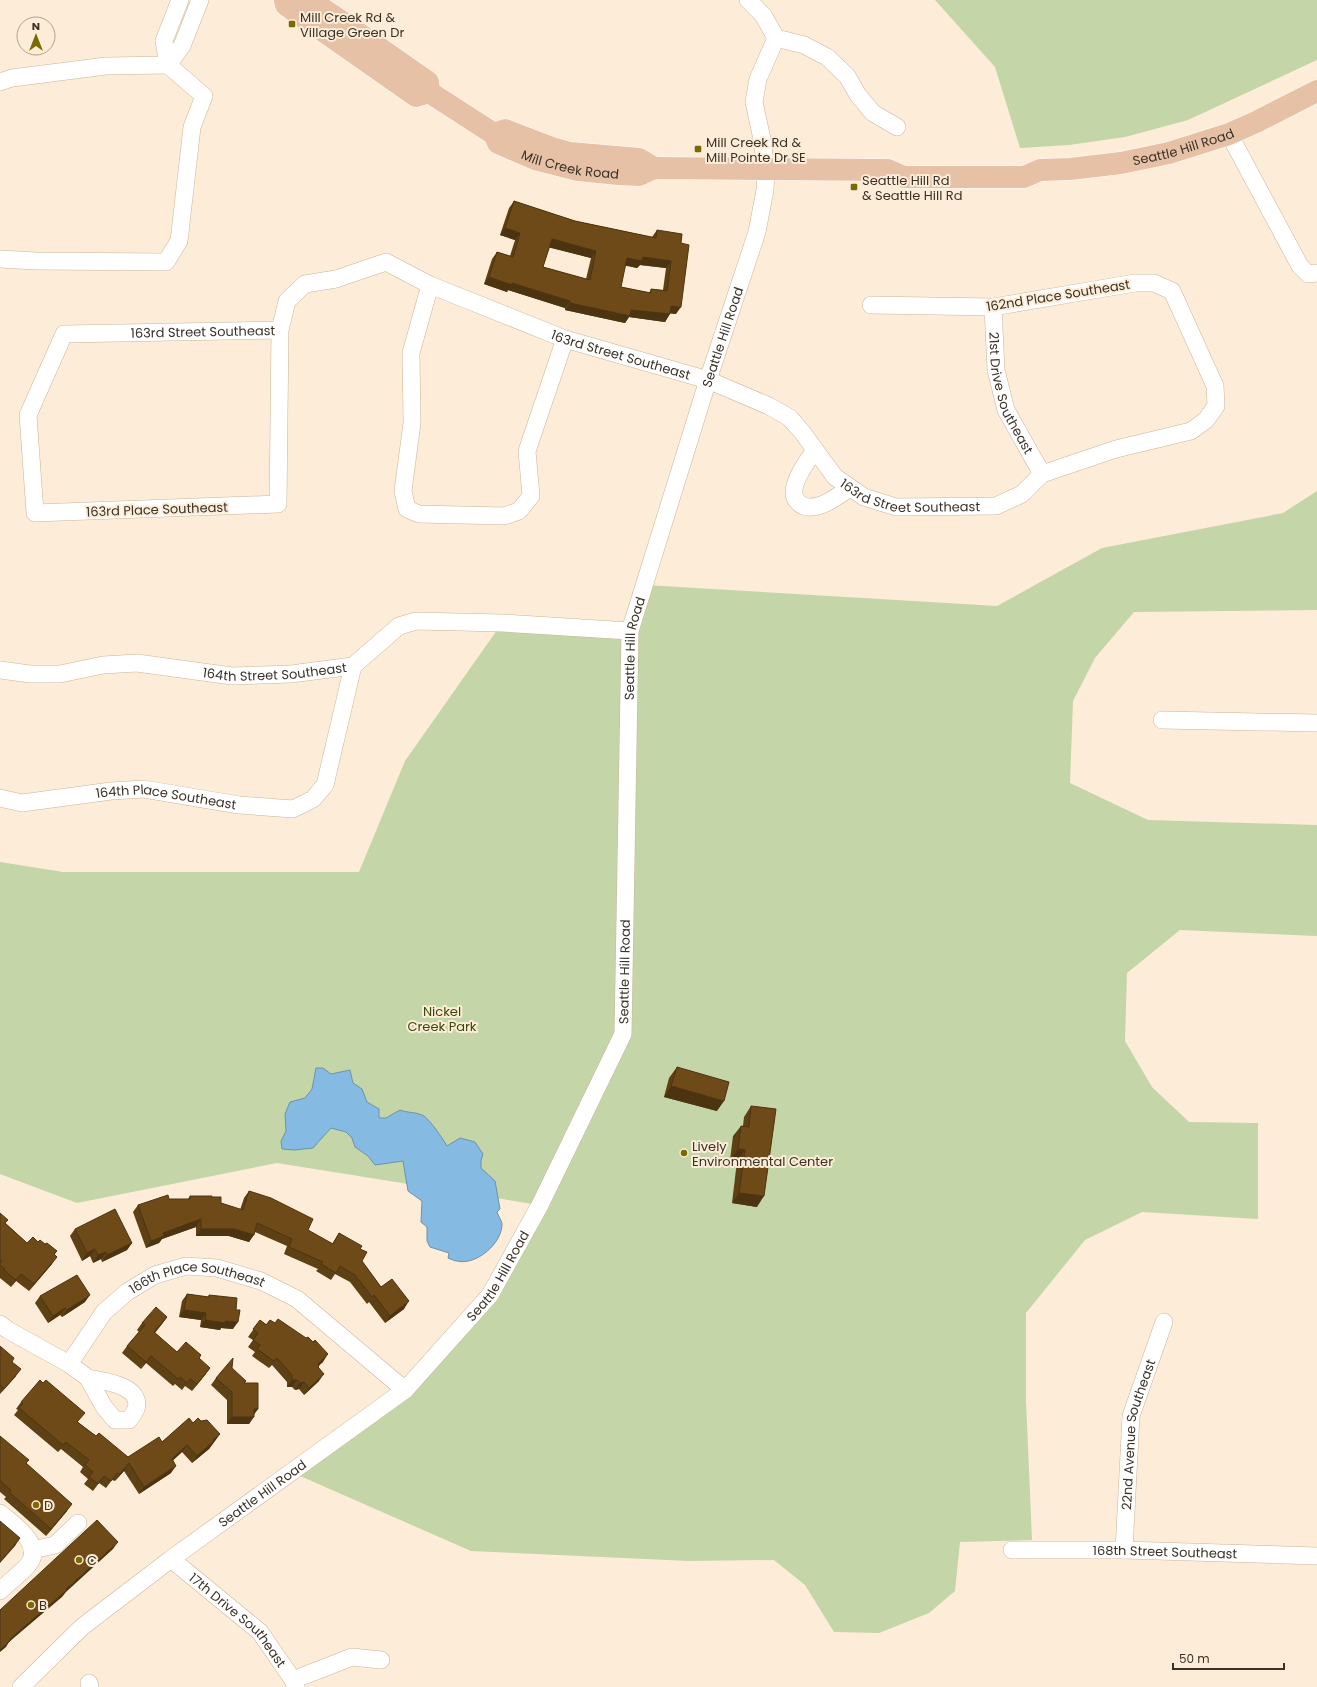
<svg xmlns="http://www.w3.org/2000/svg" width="1317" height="1687" font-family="Poppins,sans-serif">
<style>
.green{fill:#c4d5a7}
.water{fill:#85bbe2;stroke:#6e92aa}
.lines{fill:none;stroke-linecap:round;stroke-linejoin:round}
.minor-casing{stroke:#cab59b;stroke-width:18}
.major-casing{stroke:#fff;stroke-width:23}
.minor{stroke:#fff;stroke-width:17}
.major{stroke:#e6c1a5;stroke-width:22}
.wall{fill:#5e4015;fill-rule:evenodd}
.shaded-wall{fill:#4c3411}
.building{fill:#6d4a18;stroke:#4c3411;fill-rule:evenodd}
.poi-dot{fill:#796a01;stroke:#fdecd7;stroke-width:1.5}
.labels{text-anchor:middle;stroke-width:4;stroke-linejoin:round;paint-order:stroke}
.poi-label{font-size:13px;fill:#3a3228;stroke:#fdecd7;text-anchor:start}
.street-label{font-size:13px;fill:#3a3228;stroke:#fdecd7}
.park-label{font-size:13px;fill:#384908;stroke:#fdecd7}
</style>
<rect width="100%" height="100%" fill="#fdecd7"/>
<!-- green -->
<g class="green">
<polygon points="935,0 1317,0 1317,60 1188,120 1125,137 1069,145 1020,148 995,67"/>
<polygon points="1317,491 1317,610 1134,612 1095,658 1073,701 1070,783 1148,820 1317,825 1317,936 1180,930 1127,973 1125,1041 1152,1087 1189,1122 1258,1123 1258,1219 1142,1212 1085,1240 1026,1313 1026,1401 1032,1540 960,1542 955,1591 929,1613 879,1633 834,1632 805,1585 774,1560 689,1561 471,1551 291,1472 405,1390 490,1295 539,1205 277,1163 77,1203 0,1174 0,862 63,872 359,872 405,761 502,623 630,631 645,585 997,606 1102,548 1283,513"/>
</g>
<!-- water -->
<path class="water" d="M316 1068H323L331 1074 350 1070 353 1083 362 1089 367 1102 379 1109V1118H386L400 1110C407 1113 418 1112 424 1116 430 1120 443 1139 447 1146L460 1138 475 1142 483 1154 481 1160V1168L495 1181 500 1209 497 1212C498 1215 501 1220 502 1223 503 1243 476 1266 457 1261 454 1261 451 1259 448 1258L449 1253 430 1247 427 1241V1227L421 1222 422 1201 408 1191 403 1161 375 1165 368 1156 355 1147 352 1138 346 1132 331 1128 313 1148 295 1150 282 1149 281 1141 286 1131 285 1114 290 1102 305 1098 312 1089Z"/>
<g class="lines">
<!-- minor casing -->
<g class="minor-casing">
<g id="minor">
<polyline points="748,0 763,15 776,38"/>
<polyline points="776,38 804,45 827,57 847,76 858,95 873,113 897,127"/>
<polyline points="168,65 182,46 200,0"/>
<polyline points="0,82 12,78 106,66 168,65"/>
<polyline points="1229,134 1300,266 1308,274 1317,273"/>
<polyline points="0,259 36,261 166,262 179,241 192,127 204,96 168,65 164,41 180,0"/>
<polyline points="430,285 411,353 412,423 403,491 407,509 419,514 504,516 519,511 531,496 527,451 565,339"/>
<path id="s1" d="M993 307 996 370 1006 410 1042 474"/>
<path id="s2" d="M280 330 278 504 35 513 28 415 64 334 280 330 287 301 305 284 336 279 386 262 430 285 565 339 708 380 769 406 790 418 802 432 835 477 864 497 896 507 996 506 1022 494 1042 474 1116 449 1191 431 1206 420 1216 406 1215 386 1172 291 1154 283H1135L993 307 871 305"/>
<path d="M815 450C808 460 785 490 798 502 803 508 810 508 818 506 830 503 840 494 850 488"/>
<path id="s3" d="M0 670 30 674H60L103 665 137 663 232 676 291 674 353 666 399 626 416 621 502 623 630 631"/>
<polyline points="1162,720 1317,723"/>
<path id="s4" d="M0 798 22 803 111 791 144 789 239 805 293 809 313 799 325 785 353 666"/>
<path d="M0 1324 8 1330 69 1364 88 1378 104 1407 115 1420H129C131 1417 135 1412 136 1409 143 1385 102 1381 88 1378"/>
<path id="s5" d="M69 1364 104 1312 127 1292 155 1275 186 1266 217 1268 261 1281 297 1299 405 1390"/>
<path d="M0 1513C13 1524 45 1545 28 1565 20 1574 9 1582 0 1591"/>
<polyline points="32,1550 55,1545 78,1523"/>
<path id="s6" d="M1012 1550H1124L1317 1556"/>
<path id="s7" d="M1124 1550 1131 1416 1164 1322"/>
<path id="s8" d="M171 1559 260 1632 293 1680 296 1687"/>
<polyline points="293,1680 352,1657 381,1660"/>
<polyline points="89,1683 90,1687"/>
<path id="s9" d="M21 1687 82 1627 171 1559 405 1390 490 1295 540 1205 623 1034 630 631 708 380 757 232 765 190 766 169 762 139 754 102 758 79 776 38"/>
</g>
</g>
<!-- major casing -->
<g class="major-casing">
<g id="major">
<polyline points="285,0 286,5 416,96 429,92"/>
<path id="s10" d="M309 0 335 17 428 82 429 92 494 134 498 143 535 159 578 170 619 174 639 175 654 168 888 170 904 177H1024L1040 170 1070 169 1121 163 1169 153 1229 134 1256 122 1317 91"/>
<polyline points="494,134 505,130 552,148 570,153 639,159 654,168"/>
</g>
</g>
<!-- minor -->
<use href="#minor" class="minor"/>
<!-- major -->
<use href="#major" class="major"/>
</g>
<!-- wall -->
<g class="wall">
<path d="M514 201 575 221 652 237 657 230 681 243 676 314 670 313 665 322 629 317 625 323 565 310V308L508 290 507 292 484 284 492 259 497 252 510 256 515 240 500 235 509 208ZM549 247 591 258 586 279 543 267ZM625 265 637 268 640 265 666 268 663 290 651 289 649 293 621 287Z"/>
<polygon points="677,1067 717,1111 664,1097 669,1078"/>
<polygon points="751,1106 757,1207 732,1203 737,1161 730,1160 733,1136 741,1126 743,1126 744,1117"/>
<polygon points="249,1191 308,1230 332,1244 339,1233 360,1249 362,1261 381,1287 404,1309 385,1323 369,1302 367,1304 350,1282 335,1274 331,1280 316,1271 318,1269 284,1254 287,1246 255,1232 249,1242 229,1236 196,1236 196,1227 162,1239 159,1243 146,1248 133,1212 138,1205 169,1199 188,1199 190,1196 212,1197 221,1203 240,1210 244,1198"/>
<polygon points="0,1213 6,1224 27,1243 38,1242 45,1244 57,1251 55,1254 52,1264 29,1291 16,1281 11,1287 0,1278"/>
<polygon points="75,1229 132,1243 127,1250 102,1262 101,1259 93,1263 90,1256 82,1261 70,1236"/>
<polygon points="187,1294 208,1297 209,1295 233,1329 221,1328 220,1330 200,1327 201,1320 179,1317 182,1301"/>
<polygon points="40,1296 85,1302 62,1317 60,1315 48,1323 35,1303"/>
<polygon points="167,1317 162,1324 155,1333 177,1352 210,1368 205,1375 192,1391 185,1386 182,1390 175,1384 173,1386 146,1363 141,1369 122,1353 127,1346 139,1332 137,1330 142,1323"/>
<polygon points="260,1320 323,1362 319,1365 318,1368 319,1381 304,1395 299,1389 295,1390 292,1387 287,1387 287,1382 272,1365 269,1368 252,1356 255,1352 248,1347 253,1340 248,1337"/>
<polygon points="0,1346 12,1362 16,1376 0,1394"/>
<polygon points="232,1368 244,1383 258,1409 254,1414 249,1424 227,1424 227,1400 211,1385 216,1378"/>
<polygon points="21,1402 78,1422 96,1436 128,1457 162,1442 193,1423 201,1421 220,1434 209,1449 192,1463 182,1452 173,1460 171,1473 139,1494 124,1471 115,1481 112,1480 106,1488 99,1483 93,1491 84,1484 88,1479 80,1472 83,1467 61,1449 58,1452 14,1415 18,1410 16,1409"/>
<polygon points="0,1436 26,1463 67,1511 46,1536 4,1499 6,1497 0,1492"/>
</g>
<!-- shaded-wall -->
<g class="shaded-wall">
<polygon points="505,228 520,233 515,240 500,235"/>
<polygon points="552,239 596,251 591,258 547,247"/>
<polygon points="643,257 671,261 666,268 640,265 637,268 622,265 627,258"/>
<polygon points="489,277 512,283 570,301 565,308 508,290 507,292 484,284"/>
<polygon points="570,303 631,310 670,314 665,322 629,317 625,323 565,310"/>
<polygon points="671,306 681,307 676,314 666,313"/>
<polygon points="671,1086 724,1101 717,1111 664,1097"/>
<polygon points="738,1149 745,1150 737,1161 730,1160"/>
<polygon points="739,1193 764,1196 757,1207 732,1203"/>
<polygon points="201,1219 196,1227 162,1239 159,1243 146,1248 151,1241 163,1233"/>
<polygon points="201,1229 234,1229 254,1235 249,1242 229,1236 196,1236"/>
<polygon points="132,1243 127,1250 102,1262 107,1255"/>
<polygon points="95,1249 90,1256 82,1261 87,1253"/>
<polygon points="106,1252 101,1259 93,1263 98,1255"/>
<polygon points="57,1257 52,1264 29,1291 34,1284"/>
<polygon points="21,1274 16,1281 11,1287 16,1280"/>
<polygon points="90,1295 85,1302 62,1317 67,1310"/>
<polygon points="409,1301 404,1309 385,1323 390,1316"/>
<polygon points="65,1308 60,1315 48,1323 53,1316"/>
<polygon points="184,1310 206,1313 201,1320 179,1317"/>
<polygon points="167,1317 162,1324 149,1339 154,1332"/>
<polygon points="205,1320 225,1321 238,1322 233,1329 221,1328 220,1330 200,1327"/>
<polygon points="328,1354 323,1362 313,1371 318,1364"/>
<polygon points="151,1356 146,1363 141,1369 146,1362"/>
<polygon points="210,1368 205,1375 192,1391 197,1384"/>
<polygon points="21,1369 16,1376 0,1394 4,1389"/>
<polygon points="324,1374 319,1381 304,1395 309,1388"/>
<polygon points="292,1380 297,1380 292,1387 287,1387"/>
<polygon points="304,1382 299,1389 295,1390 300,1383"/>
<polygon points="254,1409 258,1409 253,1416"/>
<polygon points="232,1417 254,1417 249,1424 227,1424"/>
<polygon points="220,1434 209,1449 192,1463 197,1456"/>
<polygon points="187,1445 182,1452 167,1466 172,1459"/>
<polygon points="129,1463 124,1471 115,1481 120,1474"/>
<polygon points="176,1466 171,1473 139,1494 144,1487"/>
<polygon points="72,1504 67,1511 46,1536 51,1529"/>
<polygon points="20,1538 15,1546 0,1563 0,1562"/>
<polygon points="118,1542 113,1549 66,1592 62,1597 9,1642 6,1647 0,1652 0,1650 10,1639 66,1589"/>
</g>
<!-- building -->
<g class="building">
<path d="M514 201 575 221 656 238 657 230 682 234 681 243 689 245 681 307 671 306 670 314 631 310 630 316 570 303V301L512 283V285L489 277 497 252 513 257 520 233 505 228ZM552 239 596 251 590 280 543 267ZM643 257 671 261 667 291 651 289V293L621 287 627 258 642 261Z"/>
<polygon points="677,1067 729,1082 724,1101 671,1086"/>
<polygon points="751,1106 776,1109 764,1196 739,1193 745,1150 738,1149 741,1126 749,1127"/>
<polygon points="249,1191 271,1198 313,1219 308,1230 333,1244 339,1233 362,1246 360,1249 367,1252 362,1261 381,1287 392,1279 409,1301 390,1316 374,1295 372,1297 355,1275 340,1266 336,1273 321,1264 323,1262 289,1247 292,1239 257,1223 254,1235 234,1229 201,1229 201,1219 163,1233 164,1236 151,1241 138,1205 168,1195 169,1199 190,1199 190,1196 212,1196 212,1197 221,1197 221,1203 243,1210"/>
<polygon points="115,1209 132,1243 107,1255 106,1252 98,1255 95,1249 87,1253 75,1229"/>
<polygon points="0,1213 8,1220 5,1223 27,1243 33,1237 38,1242 40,1240 45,1244 47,1243 57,1251 54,1254 57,1257 34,1284 21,1274 16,1280 4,1270 5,1269 0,1265 0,1263 2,1261 0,1260"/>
<polygon points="77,1275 90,1295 67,1310 65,1308 53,1316 40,1296"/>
<polygon points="187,1294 209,1297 209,1295 237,1298 236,1310 240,1310 238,1322 225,1321 225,1323 205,1320 206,1313 184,1310"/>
<polygon points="156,1307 167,1317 154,1332 177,1352 186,1342 201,1355 199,1358 210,1368 197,1384 190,1379 187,1383 180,1377 178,1379 151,1356 146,1362 127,1346 145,1325 142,1323"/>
<polygon points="278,1319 306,1338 308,1337 313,1342 315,1340 328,1354 318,1364 319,1366 318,1367 324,1374 309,1388 304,1382 300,1383 297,1380 292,1380 292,1375 277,1358 274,1361 257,1349 260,1345 253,1340 258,1333 253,1329 260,1320 266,1325 270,1320 275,1323"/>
<polygon points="0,1346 14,1358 12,1362 21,1369 4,1389 0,1385"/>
<polygon points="233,1358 232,1368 246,1381 244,1383 258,1383 258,1409 254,1409 254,1417 232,1417 232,1392 216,1378"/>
<polygon points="40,1380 43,1383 46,1380 85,1413 77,1422 96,1436 99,1433 128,1457 159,1437 162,1442 189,1418 193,1423 198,1418 201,1421 207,1420 220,1434 213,1440 214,1441 197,1456 187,1445 172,1459 176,1466 144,1487 129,1463 120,1474 117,1473 111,1481 104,1476 98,1484 89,1477 93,1472 85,1465 89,1460 66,1442 63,1445 19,1408 23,1404 21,1402"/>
<polygon points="0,1436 29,1460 26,1463 72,1504 51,1529 9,1492 11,1490 0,1481"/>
<polygon points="97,1520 118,1542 66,1589 67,1590 10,1639 11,1640 0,1650 0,1610"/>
<polygon points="0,1521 20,1538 0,1562"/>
</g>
<!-- markers -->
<g class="poi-dot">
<rect x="288" y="20" width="8" height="8" rx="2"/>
<rect x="694" y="145" width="8" height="8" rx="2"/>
<rect x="850" y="183" width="8" height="8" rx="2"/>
<circle cx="684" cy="1153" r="4"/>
<circle cx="36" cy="1505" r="4"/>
<circle cx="79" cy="1560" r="4"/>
<circle cx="31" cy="1605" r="4"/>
</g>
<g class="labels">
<!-- poi labels -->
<g class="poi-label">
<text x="300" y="22">Mill Creek Rd &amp;<tspan x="300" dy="15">Village Green Dr</tspan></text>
<text x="706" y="147">Mill Creek Rd &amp;<tspan x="706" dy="15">Mill Pointe Dr SE</tspan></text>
<text x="862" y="185">Seattle Hill Rd<tspan x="862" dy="15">&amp; Seattle Hill Rd</tspan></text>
<text x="692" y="1151">Lively<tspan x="692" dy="15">Environmental Center</tspan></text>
<text x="44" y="1510">D</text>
<text x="87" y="1565">C</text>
<text x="39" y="1610">B</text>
</g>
<!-- street labels -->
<g class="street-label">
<text dy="5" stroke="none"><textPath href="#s10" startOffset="939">Seattle Hill Road</textPath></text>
<text dy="5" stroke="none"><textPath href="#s10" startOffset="318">Mill Creek Road</textPath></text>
<text transform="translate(1058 295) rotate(-9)" y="5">162nd Place Southeast</text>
<text dy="5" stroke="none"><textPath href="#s2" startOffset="743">163rd Street Southeast</textPath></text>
<text dy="5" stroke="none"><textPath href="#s9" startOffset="1618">Seattle Hill Road</textPath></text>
<text dy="5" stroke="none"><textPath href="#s2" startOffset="1212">163rd Street Southeast</textPath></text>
<text dy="5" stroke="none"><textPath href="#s1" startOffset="89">21st Drive Southeast</textPath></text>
<text dy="5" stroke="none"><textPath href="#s2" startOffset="1548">163rd Street Southeast</textPath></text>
<text transform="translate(157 509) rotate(-2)" y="5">163rd Place Southeast</text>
<text dy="5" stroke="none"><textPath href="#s9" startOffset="1293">Seattle Hill Road</textPath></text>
<text dy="5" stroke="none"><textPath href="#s3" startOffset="277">164th Street Southeast</textPath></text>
<text dy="5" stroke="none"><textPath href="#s4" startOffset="168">164th Place Southeast</textPath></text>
<text dy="5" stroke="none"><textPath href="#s9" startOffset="969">Seattle Hill Road</textPath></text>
<text dy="5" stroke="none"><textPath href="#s9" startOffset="634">Seattle Hill Road</textPath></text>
<text dy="5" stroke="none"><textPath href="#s5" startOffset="168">166th Place Southeast</textPath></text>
<text dy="5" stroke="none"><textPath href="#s7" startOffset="117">22nd Avenue Southeast</textPath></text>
<text dy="5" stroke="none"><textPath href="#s9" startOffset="310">Seattle Hill Road</textPath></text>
<text dy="5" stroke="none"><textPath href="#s6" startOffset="153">168th Street Southeast</textPath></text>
<text dy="5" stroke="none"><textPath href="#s8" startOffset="91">17th Drive Southeast</textPath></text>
</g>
<!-- park labels -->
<g class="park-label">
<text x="442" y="1016">Nickel<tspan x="442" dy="15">Creek Park</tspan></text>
</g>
</g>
<!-- north arrow -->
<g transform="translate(36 36)"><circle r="19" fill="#fdecd7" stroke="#afa291"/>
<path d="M0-3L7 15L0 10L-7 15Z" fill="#796a01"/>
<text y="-6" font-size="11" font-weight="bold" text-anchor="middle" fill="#3a3228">N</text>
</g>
<!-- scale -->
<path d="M1173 1663v6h111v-6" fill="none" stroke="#3a3228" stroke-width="2"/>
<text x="1179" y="1663" font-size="12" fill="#3a3228" stroke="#fdecd7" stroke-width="3" paint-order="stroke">50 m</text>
</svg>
